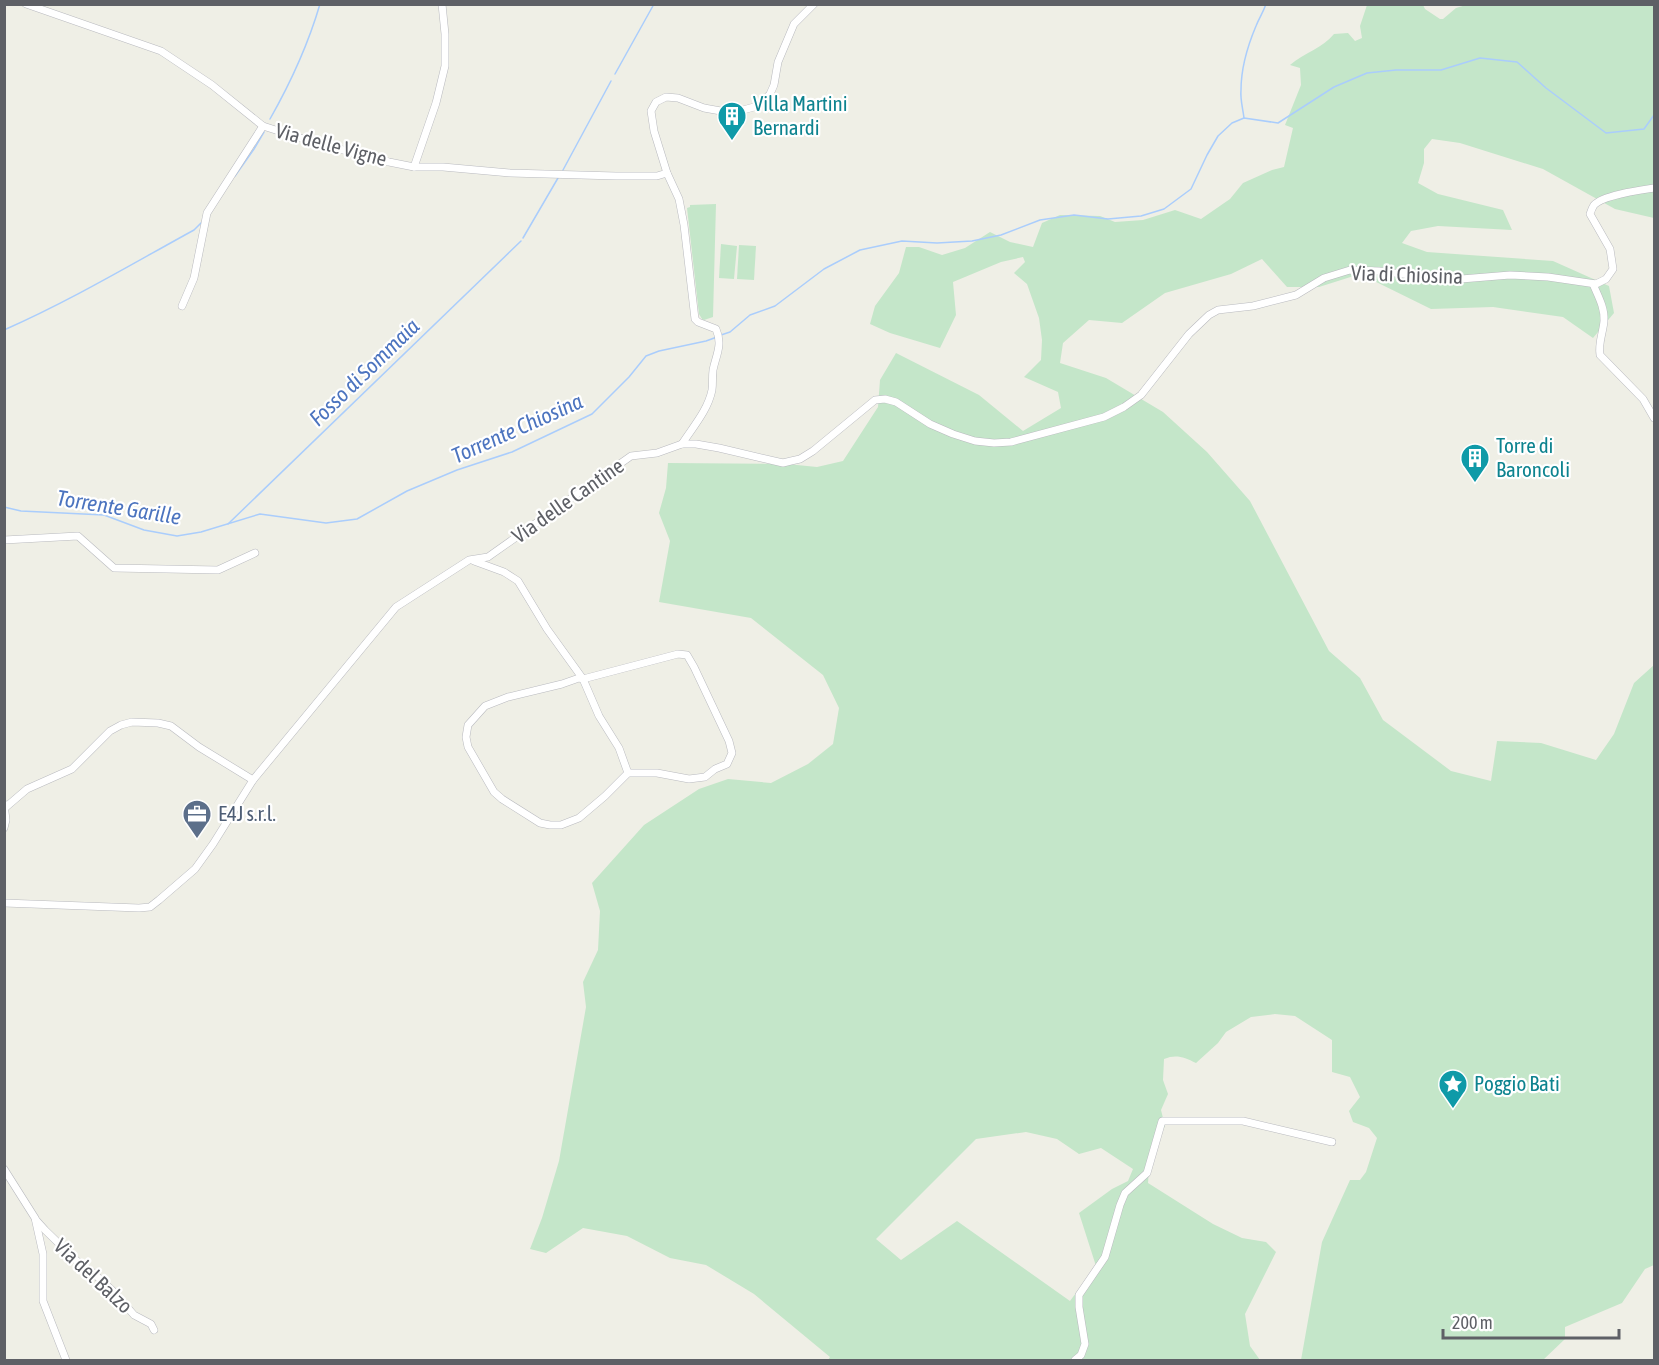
<svg xmlns="http://www.w3.org/2000/svg" width="1659" height="1365" font-family="'Asap Condensed',sans-serif">
<style>
.green{fill:#c4e6c9;fill-rule:evenodd}
.lines{fill:none;stroke-linecap:round;stroke-linejoin:round}
.stream{stroke:#aacdfc;stroke-width:1.5}
.street-casing{stroke:#b9babf;stroke-width:8}
.street{stroke:#fff;stroke-width:7}
.labels{text-anchor:middle;stroke-width:4.5;stroke-linejoin:round;paint-order:stroke}
.culture-label{font-size:21px;fill:#0d838f;stroke:#fff;text-anchor:start}
.street-label{font-size:21px;fill:#5e6066;stroke:#fff}
.service-label{font-size:21px;fill:#4e5e75;stroke:#fff;text-anchor:start}
.water-label{font-size:22px;font-style:italic;fill:#4c74bf;stroke:#fff}
</style>
<rect width="100%" height="100%" fill="#efefe6"/>
<!-- green -->
<g class="green">
<path d="M1367 5H1423L1425 9 1440 19H1443L1456 8 1466 5H1654V218L1615 209 1543 169 1460 143 1432 139 1424 149V163L1418 183 1438 194 1503 210 1512 230 1438 226 1411 231 1402 243 1427 252 1553 261 1609 286 1614 313 1593 338 1563 317 1493 307 1431 309 1360 274 1319 287H1287L1262 259 1231 274 1165 293 1122 323 1089 320 1063 343 1060 363 1106 378 1163 412 1207 452 1250 501 1329 651 1360 678 1383 720 1451 771 1491 781 1497 741 1541 743 1596 760 1614 734 1634 683 1654 665V1265L1645 1269 1622 1303 1565 1327V1339L1543 1360H1301L1322 1242 1350 1180H1360L1366 1172 1377 1138 1369 1128 1353 1122 1349 1111 1360 1097 1350 1077 1332 1072V1040L1295 1016 1275 1014 1251 1017 1226 1032 1218 1043 1196 1063C1184 1057 1176 1054 1164 1059L1163 1080 1168 1094 1161 1110 1165 1126 1150 1153 1148 1183 1213 1224 1242 1238 1266 1242 1276 1252 1245 1314 1250 1346 1260 1360H828L830 1357 754 1294 706 1265 670 1258 627 1236 583 1228 546 1253 530 1249 542 1218 559 1161 586 1007 583 982 598 950 600 911 592 883 644 825 699 789 728 779 771 783 808 764 833 744 839 708 823 675 751 618 659 602 670 541 659 513 666 488 668 463 787 464 817 467 843 461 878 407 880 380 896 353 979 395 1023 431 1061 408 1058 392 1024 377 1041 360 1042 340 1039 318 1027 284 1014 273 1025 262 1023 257 1001 262 953 282 956 315 940 348 890 333 870 324 875 306 899 273 906 247H919L942 255 965 248 990 232 1010 242 1033 247 1042 223 1060 215 1100 216 1115 222 1143 220 1175 210 1201 219 1230 199 1243 183 1272 170 1284 167 1293 128 1285 125 1301 85 1300 68 1290 65C1304 53 1323 48 1334 34L1348 33 1355 41 1362 38 1360 26ZM1026 1132 1057 1139 1079 1154 1101 1148 1133 1169 1128 1181 1112 1189 1079 1213 1096 1266 1070 1301 957 1221 901 1260 876 1239 976 1139Z"/>
<polygon points="716,204 713,317 704,320 702,319 699,314 687,208 690,207 690,205"/>
<polygon points="721,244 737,246 734,279 719,278"/>
<polygon points="739,245 756,246 754,280 737,279"/>
</g>
<g class="lines">
<!-- stream -->
<g class="stream">
<polyline points="615,74 654,4"/>
<path d="M1244 118C1243 109 1240 99 1241 90 1241 69 1248 45 1256 26 1259 18 1263 13 1266 4"/>
<path d="M270 119C291 82 308 45 320 4"/>
<polyline points="563,170 611,81"/>
<polyline points="235,176 254,149 264,132"/>
<polyline points="523,238 558,178"/>
<path d="M4 330C70 301 132 264 194 230L202 222"/>
<polyline points="721,335 730,332 750,315 775,306 824,269 860,250 902,241 937,243 972,241 1001,235 1040,220 1074,215 1108,219 1141,216 1164,209 1191,189 1207,155 1218,136 1232,123 1244,118 1278,123 1334,87 1367,73 1396,70 1441,70 1480,58 1517,62 1546,88 1606,133 1644,129 1654,115"/>
<polyline points="4,507 21,511 104,515 144,530 177,536 201,532 260,514 326,523 357,519 407,491 457,470 512,452 592,414 629,377 646,356 659,351 706,341 717,337"/>
<polyline points="228,524 521,241"/>
</g>
<!-- street casing -->
<g class="street-casing">
<g id="street">
<polyline points="26,4 161,51 212,85 263,126 313,142 389,162 414,167 443,167 510,173 616,176 657,176 667,173"/>
<polyline points="414,167 436,103 445,66 445,34 442,4"/>
<path d="M1593 284C1598 296 1605 308 1604 321 1603 333 1598 343 1600 355L1643 399 1654 418"/>
<polyline points="182,306 194,278 207,213 263,126"/>
<path d="M682 444H696L719 448 783 463 791 461 800 459 813 451 875 400 885 399 896 402 930 424 953 434 975 441 994 443 1011 442 1104 417 1124 407 1141 395 1189 334 1209 315 1218 310 1253 306 1296 295 1324 278 1350 270 1379 271 1449 280 1510 275 1548 277 1596 284 1606 279 1613 269 1610 249 1590 214C1591 211 1592 208 1594 205 1603 195 1641 190 1654 188"/>
<polyline points="4,540 78,536 114,568 218,570 255,553"/>
<polyline points="474,561 504,572 518,581 547,629 583,679 599,716 619,748 628,773"/>
<polygon points="678,654 687,655 694,667 729,741 732,753 727,764 715,769 705,777 689,779 657,773 628,773 605,796 579,818 561,825 550,825 540,823 502,799 494,792 468,747 466,737 468,725 485,706 508,697 562,684 579,678 583,679"/>
<polyline points="4,804 6,820 4,828"/>
<polyline points="6,807 27,789 72,769 110,731 121,725 132,722 158,723 171,726 199,747 253,780"/>
<path d="M4 903 139 908 150 907 159 900 195 869 213 844 253 780 396 607 469 560 488 557 631 456 657 453 682 444C693 427 708 410 712 390 713 383 712 377 713 370 716 355 723 345 716 329L698 322 695 319 684 225 679 199 667 173 654 131 651 111 656 102 666 97 678 98 704 108 732 113 754 107 763 102 770 94 774 85 778 62 794 24 814 4"/>
<polyline points="4,1169 35,1218 43,1254 43,1301 66,1360"/>
<polyline points="36,1220 45,1230 77,1261 92,1272 114,1292 134,1315 151,1324 154,1330"/>
<polyline points="1075,1360 1081,1355 1085,1344 1079,1307 1079,1295 1105,1257 1120,1205 1125,1193 1147,1173 1162,1121 1243,1121 1332,1142"/>
</g>
</g>
<!-- street -->
<use href="#street" class="street"/>
</g>
<!-- icons -->
<defs>
<g id="building-pin" transform="scale(1.5)"><path d="M0 17L-7.5 6A9.5 9.5 0 1 1 7.5 6Z" fill="#0f9aa8" stroke="#fff"/><path d="M-4-6H4V6H1V3H-1V6H-4ZM-2.5-4.3h1.7v1.8h-1.7ZM.8-4.3h1.7v1.8H.8ZM-2.5-1h1.7V.8h-1.7ZM.8-1h1.7V.8H.8Z" fill="#fff"/></g>
<g id="office-pin" transform="scale(1.5)"><path d="M0 17L-7.5 6A9.5 9.5 0 1 1 7.5 6Z" fill="#5c6f8a" stroke="#fff"/><path d="M-6-3h4V-5.5h4V-3h4V5H-6ZM-1-4.5V-3h2v-1.5ZM-6 0V1H6V0Z" fill="#fff"/></g>
<g id="sight-pin" transform="scale(1.5)"><path d="M0 17L-7.5 6A9.5 9.5 0 1 1 7.5 6Z" fill="#0f9aa8" stroke="#fff"/><path d="M0-6L1.8-2.2L6-1.7L2.9 1.2L3.7 5.4L0 3.3L-3.7 5.4L-2.9 1.2L-6-1.7L-1.8-2.2Z" fill="#fff"/></g>
</defs>
<g fill-rule="evenodd">
<use href="#building-pin" x="732" y="116"/>
<use href="#building-pin" x="1475" y="458"/>
<use href="#office-pin" x="197" y="814"/>
<use href="#sight-pin" x="1453" y="1084"/>
</g>
<g class="labels">
<!-- culture labels -->
<g class="culture-label">
<text x="753" y="111">Villa Martini<tspan x="753" dy="24">Bernardi</tspan></text>
<text x="1496" y="453">Torre di<tspan x="1496" dy="24">Baroncoli</tspan></text>
<text x="1474" y="1091">Poggio Bati</text>
</g>
<!-- street labels -->
<g class="street-label">
<text transform="translate(331 145) rotate(15)" y="7">Via delle Vigne</text>
<text transform="translate(1407 275) rotate(2)" y="7">Via di Chiosina</text>
<text transform="translate(568 501) rotate(-35)" y="7">Via delle Cantine</text>
<text transform="translate(93 1276) rotate(43)" y="7">Via del Balzo</text>
</g>
<!-- service labels -->
<g class="service-label">
<text x="218" y="821">E4J s.r.l.</text>
</g>
<!-- water labels -->
<g class="water-label">
<text transform="translate(364 372) rotate(-44)" y="8">Fosso di Sommaia</text>
<text transform="translate(517 428) rotate(-24)" y="8">Torrente Chiosina</text>
<text transform="translate(119 507) rotate(9)" y="8">Torrente Garille</text>
</g>
</g>
<!-- border -->
<rect width="1659" height="1365" fill="none" stroke="#5e6066" stroke-width="12"/>
<!-- scale -->
<path d="M1443 1329v9h176v-9" fill="none" stroke="#5e6066" stroke-width="3"/>
<text x="1452" y="1329" font-size="18" fill="#5e6066" stroke="#ffffff" stroke-width="4.5" paint-order="stroke">200 m</text>
</svg>
